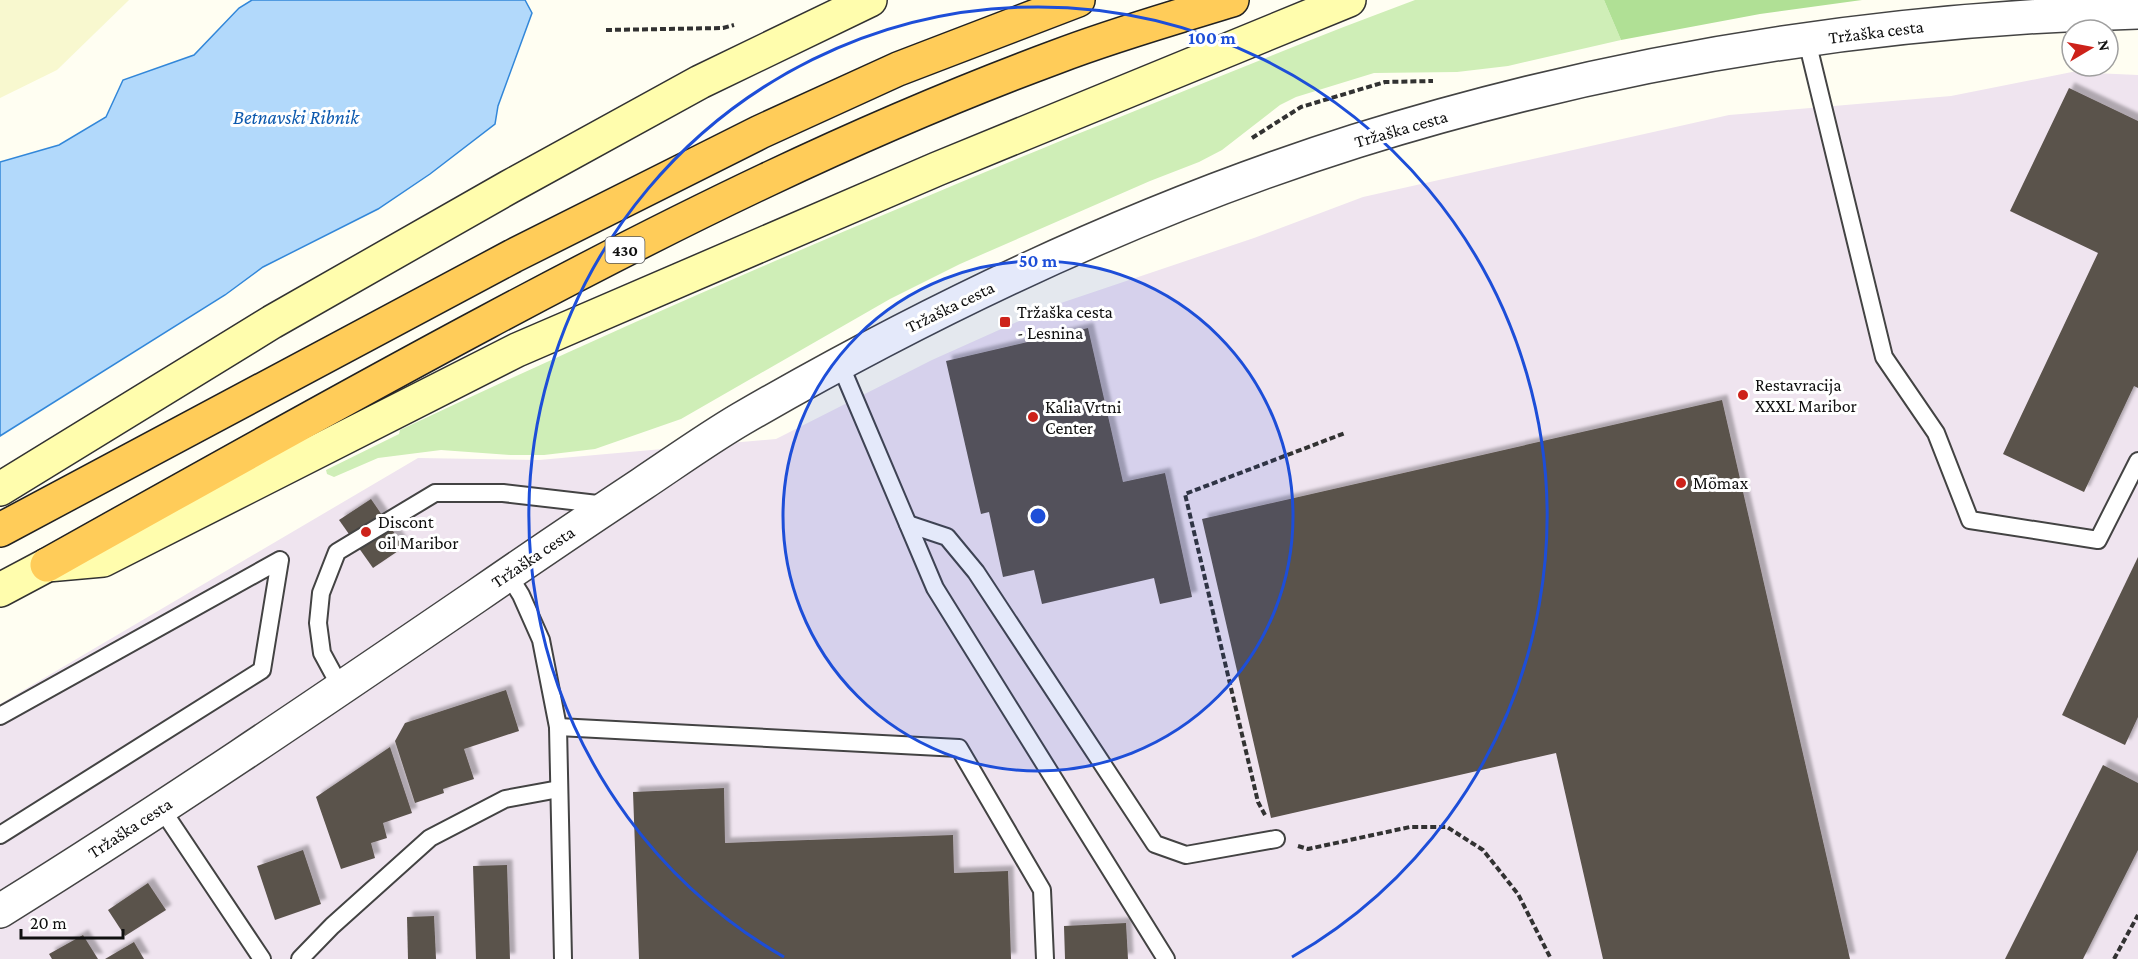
<svg xmlns="http://www.w3.org/2000/svg" width="2138" height="959" font-family="'Crimson Pro',serif">
<style>
.industrial{fill:#efe4ef}
.farmland{fill:#f8f8cf}
.green{fill:#cfeeb7}
.forest{fill:#b0e095}
.water{fill:#b2d9fb;stroke:#3287d9;stroke-width:1.5}
.building{fill:#5a524b;filter:url(#shadow)}
.lines{fill:none;stroke-linecap:round;stroke-linejoin:round}
.service-casing{stroke:#434343;stroke-width:20}
.tertiary-casing{stroke:#434343;stroke-width:36}
.secondary-casing{stroke:#323232;stroke-width:36}
.trunk-casing{stroke:#212121;stroke-width:36}
.path{stroke:#323232;stroke-width:4;stroke-dasharray:6 3;stroke-linecap:butt}
.service{stroke:#fff;stroke-width:16}
.tertiary{stroke:#fff;stroke-width:33}
.secondary{stroke:#fffdad;stroke-width:33}
.trunk{stroke:#ffcc59;stroke-width:33}
.ring{fill:none;stroke:#1d4ed8;stroke-width:3}
.poi-dot{fill:#cd221a;stroke:#fff;stroke-width:2}
.labels{text-anchor:middle;stroke-width:6;stroke-linejoin:round;paint-order:stroke}
.shield{fill:#fff;stroke:#585858;stroke-width:1.5}
.shield-label{font-size:16px;font-weight:bold;fill:#101010}
.street-label{font-size:18px;fill:#101010;stroke:#fff}
.poi-label{font-size:18px;fill:#101010;stroke:#fff;text-anchor:start}
.water-label{font-size:20px;font-style:italic;fill:#0c59ae;stroke:#fff}
.centre{fill:#1d4ed8;stroke:#fff;stroke-width:3}
.ring-label{font-size:18px;text-anchor:middle;font-weight:bold;fill:#1d4ed8;stroke:#fff;stroke-width:6;stroke-linejoin:round;paint-order:stroke}
</style>
<defs>
<filter id="shadow"><feDropShadow dx="5.5" dy="-5.5" stdDeviation="1.5" flood-color="#0004"/></filter>
</defs>
<rect width="100%" height="100%" fill="#fffef2"/>
<!-- industrial -->
<polygon class="industrial" points="2072,72 2138,75 2138,959 0,959 0,704 418,458 539,460 776,439 932,360 1055,305 1254,238 1363,197 1729,115 1951,96"/>
<!-- farmland -->
<polygon class="farmland" points="0,0 129,0 57,70 0,98"/>
<!-- green -->
<path class="green" d="M1415 0H1604L1621 40 1508 66 1457 72 1374 73 1296 97 1280 105 1222 150 1199 162 1150 181 960 264 890 299 681 419 595 449 544 455H510L441 450 378 458 334 477 327 474 326 470 399 434 400 430C620 326 844 230 1070 137 1185 91 1299 43 1415 0Z"/>
<!-- forest -->
<polygon class="forest" points="1604,0 1862,0 1760,14 1621,40"/>
<!-- water -->
<polygon class="water" points="252,0 525,0 532,13 498,106 495,124 430,174 378,209 263,267 225,295 0,436 0,162 59,145 106,117 123,80 194,55 239,8"/>
<!-- building -->
<g class="building">
<polygon points="2069,88 2138,121 2138,388 2134,386 2084,492 2003,454 2098,253 2010,211"/>
<polygon points="1088,328 1123,482 1165,473 1192,597 1160,604 1154,578 1042,604 1034,570 1003,577 989,512 981,514 946,361"/>
<polygon points="1722,400 1850,959 1603,959 1556,753 1271,818 1202,519"/>
<polygon points="371,499 404,547 373,568 339,520"/>
<polygon points="2138,557 2138,717 2125,745 2062,715"/>
<polygon points="506,690 519,731 464,749 474,779 443,789 444,793 415,803 395,741 405,723"/>
<polygon points="390,747 412,813 383,823 387,838 371,843 375,858 341,869 316,797"/>
<polygon points="2103,765 2138,783 2138,850 2083,959 2005,959"/>
<polygon points="724,788 725,843 953,835 954,873 1008,871 1011,959 639,959 633,792"/>
<polygon points="303,850 321,904 275,920 257,866"/>
<polygon points="507,865 510,959 476,959 473,866"/>
<polygon points="148,883 166,910 125,936 108,910"/>
<polygon points="434,916 436,959 408,959 407,917"/>
<polygon points="1126,923 1128,959 1065,959 1064,926"/>
<polygon points="83,935 98,959 52,959 49,954"/>
<polygon points="134,942 144,959 105,959"/>
</g>
<g class="lines">
<!-- service casing -->
<g class="service-casing">
<g id="service">
<polyline points="1807,41 1884,357 1936,433 1970,520 2098,540 2138,461"/>
<polyline points="840,364 935,588 1166,959"/>
<polyline points="908,524 947,537 976,572 1155,844 1186,855 1276,839"/>
<polyline points="508,574 521,595 541,640 558,727 563,959"/>
<polyline points="341,688 322,653 318,623 321,593 337,552 435,493 503,493 606,505"/>
<polyline points="0,716 280,560 262,670 0,835"/>
<polyline points="558,727 959,748 1042,890 1045,959"/>
<polyline points="161,808 262,959"/>
<polyline points="300,959 332,926 430,838 505,799 559,789"/>
</g>
</g>
<!-- tertiary casing -->
<g class="tertiary-casing">
<path id="tertiary" d="M0 911C161 811 318 704 475 597 530 559 586 521 642 484 675 462 707 439 741 419 936 306 1141 209 1356 141 1609 62 1873 19 2138 12"/>
</g>
<!-- secondary casing -->
<g class="secondary-casing">
<g id="secondary">
<polyline points="0,489 272,322 509,187 700,82 870,0"/>
<polyline points="0,590 47,565 103,560 517,350 937,169 1349,0"/>
</g>
</g>
<!-- trunk casing -->
<g class="trunk-casing">
<g id="trunk">
<polyline points="0,530 513,256 760,132 898,69 1078,0"/>
<path d="M47 565C193 483 339 401 487 322 672 223 859 130 1056 57 1113 35 1173 18 1232 0"/>
</g>
</g>
<!-- path -->
<g class="path">
<polyline points="606,30 723,28 734,25"/>
<polyline points="1252,138 1301,107 1385,82 1433,81"/>
<polyline points="1265,815 1258,802 1185,494 1345,433"/>
<polyline points="1298,846 1308,849 1410,827 1447,827 1483,850 1518,894 1551,959"/>
<polyline points="2114,959 2138,915"/>
</g>
<!-- service -->
<use href="#service" class="service"/>
<!-- tertiary -->
<use href="#tertiary" class="tertiary"/>
<!-- secondary -->
<use href="#secondary" class="secondary"/>
<!-- trunk -->
<use href="#trunk" class="trunk"/>
</g>
<!-- distance rings -->
<circle cx="1038" cy="516" r="255" fill="#1d4ed8" fill-opacity=".12"/>
<g class="ring">
<circle cx="1038" cy="516" r="255"/>
<path d="M784 957A509 509 0 1 1 1292 957"/>
</g>
<!-- markers -->
<g class="poi-dot">
<rect x="999" y="316" width="12" height="12" rx="3"/>
<circle cx="1743" cy="395" r="6"/>
<circle cx="1033" cy="417" r="6"/>
<circle cx="1681" cy="483" r="6"/>
<circle cx="366" cy="532" r="6"/>
</g>
<g class="labels">
<!-- shield labels -->
<rect class="shield" x="605.5" y="237" width="39" height="26" rx="4.5"/>
<g class="shield-label">
<text x="625" y="256">430</text>
</g>
<!-- street labels -->
<g class="street-label">
<text transform="translate(1876 32) rotate(-7)" y="6">Tržaška cesta</text>
<text transform="translate(1401 129) rotate(-16)" y="6">Tržaška cesta</text>
<text transform="translate(950 307) rotate(-26)" y="6">Tržaška cesta</text>
<text transform="translate(533 557) rotate(-34)" y="6">Tržaška cesta</text>
<text transform="translate(130 828) rotate(-33)" y="6">Tržaška cesta</text>
</g>
<!-- poi labels -->
<g class="poi-label">
<text x="1017" y="318">Tržaška cesta<tspan x="1017" dy="21">- Lesnina</tspan></text>
<text x="1755" y="391">Restavracija<tspan x="1755" dy="21">XXXL Maribor</tspan></text>
<text x="1045" y="413">Kalia Vrtni<tspan x="1045" dy="21">Center</tspan></text>
<text x="1693" y="489">Mömax</text>
<text x="378" y="528">Discont<tspan x="378" dy="21">oil Maribor</tspan></text>
</g>
<!-- water labels -->
<g class="water-label">
<text x="296" y="124">Betnavski Ribnik</text>
</g>
</g>
<circle cx="1038" cy="516" r="9" class="centre"/>
<g class="ring-label">
<text x="1212" y="44">100 m</text>
<text x="1038" y="267">50 m</text>
</g>
<!-- north arrow -->
<g transform="translate(2090 48) rotate(80)"><circle r="28" fill="#ffffff" stroke="#9f9f9f" stroke-width="1.5"/>
<path d="M0-4.5L10 22L0 15L-10 22Z" fill="#cd221a"/>
<text y="-9" font-size="16" font-weight="bold" text-anchor="middle" fill="#101010">N</text>
</g>
<!-- scale -->
<path d="M21 929v9h102v-9" fill="none" stroke="#101010" stroke-width="3"/>
<text x="30" y="929" font-size="18" fill="#101010" stroke="#ffffff" stroke-width="4.5" paint-order="stroke">20 m</text>
</svg>
